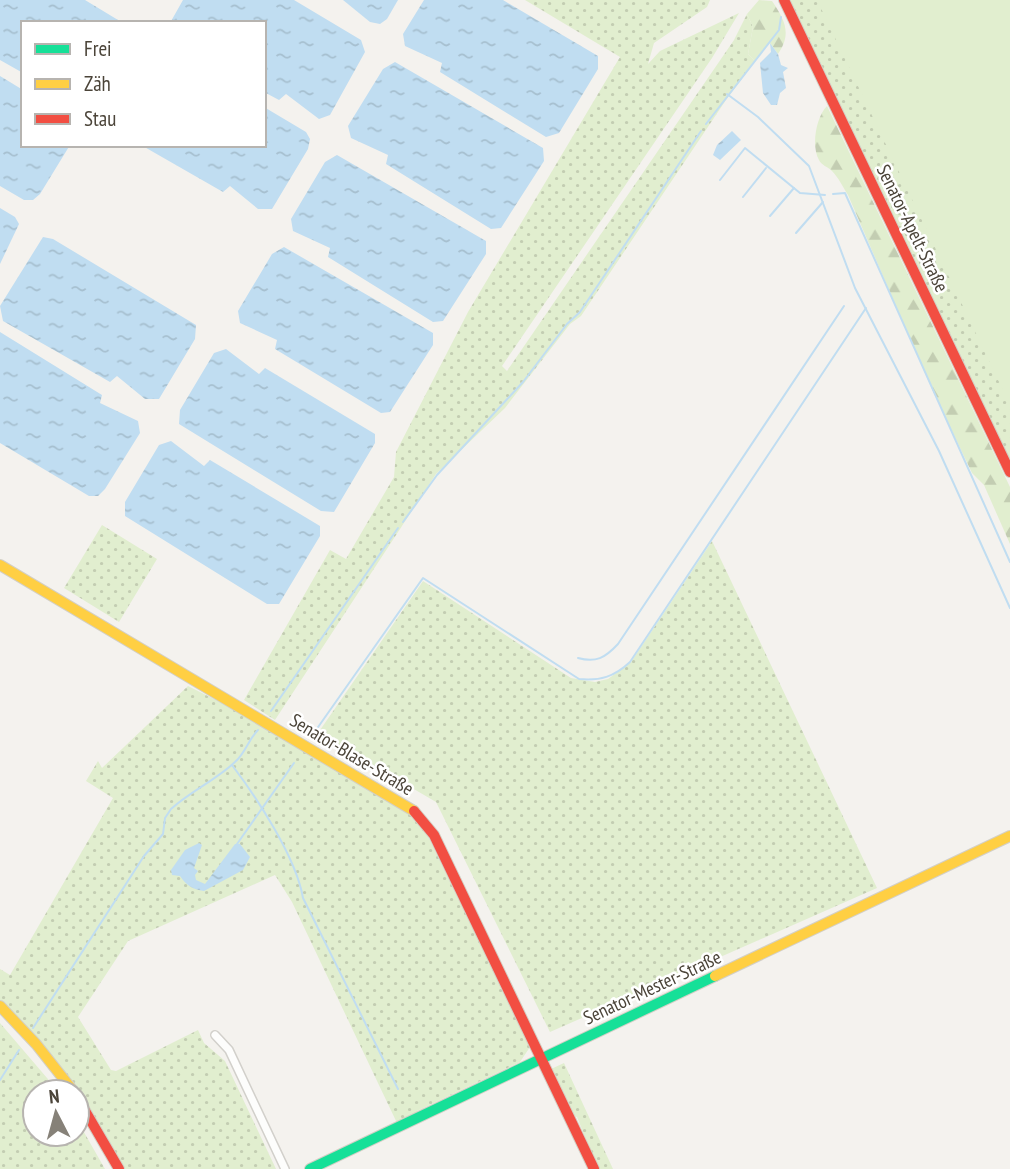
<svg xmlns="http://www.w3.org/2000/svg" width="1010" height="1169" font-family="'PT Sans Narrow',sans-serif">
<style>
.grass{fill:url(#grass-dots)}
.forest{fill:url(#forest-firs)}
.park{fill:#e1eecf}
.water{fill:url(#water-ripples)}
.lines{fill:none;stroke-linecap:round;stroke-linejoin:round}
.stream{stroke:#c0ddf1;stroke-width:2}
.street-casing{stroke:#d2d0cb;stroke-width:10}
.fast-casing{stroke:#d3cfc5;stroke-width:12}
.slow-casing{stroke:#d3cfc5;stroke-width:12}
.jam-casing{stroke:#d3cfc5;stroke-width:12}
.street{stroke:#fdfdfc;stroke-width:7}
.fast{stroke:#16e098;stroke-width:10}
.slow{stroke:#ffcf43;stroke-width:10}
.jam{stroke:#f24e42;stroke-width:10}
.labels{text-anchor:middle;stroke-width:5;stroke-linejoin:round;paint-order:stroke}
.street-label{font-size:19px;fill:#4b4439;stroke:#fff}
</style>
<defs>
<pattern id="grass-dots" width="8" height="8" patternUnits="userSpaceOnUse" patternTransform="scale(1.75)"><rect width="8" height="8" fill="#e1eecf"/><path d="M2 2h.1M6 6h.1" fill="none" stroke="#c3cdb2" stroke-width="1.8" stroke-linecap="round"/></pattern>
<pattern id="forest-firs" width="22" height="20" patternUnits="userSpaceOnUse" patternTransform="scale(1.75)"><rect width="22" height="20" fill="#e1eecf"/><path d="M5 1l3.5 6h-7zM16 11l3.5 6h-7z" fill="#c3cdb2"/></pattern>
<pattern id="water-ripples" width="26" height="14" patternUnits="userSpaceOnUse" patternTransform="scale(1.75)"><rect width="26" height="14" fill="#c0ddf1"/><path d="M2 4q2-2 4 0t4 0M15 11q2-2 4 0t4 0" fill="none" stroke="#a6bfcf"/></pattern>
</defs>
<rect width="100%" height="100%" fill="#f4f2ee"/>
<!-- grass -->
<g class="grass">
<polygon points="525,0 710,0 707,7 654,43 648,64 660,51 739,13 712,58 502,366 507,371 734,40 747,14 753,27 748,54 755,61 726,100 581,316 570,324 505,408 436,474 275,720 244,700 330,550 346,559 394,477 396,452 468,312 620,57"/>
<polygon points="787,0 859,0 1010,274 1010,464"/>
<polygon points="102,525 157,559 119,622 64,588"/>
<polygon points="712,541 877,888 550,1032 436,802 318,733 423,581 571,678 595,682 608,679 631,662"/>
<polygon points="188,686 238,711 412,816 424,828 530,1047 520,1062 417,1111 416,1115 397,1123 292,902 275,875 128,941 78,1017 111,1070 116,1071 198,1030 204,1043 225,1061 276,1169 124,1169 78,1092 0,1001 0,969 10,975 113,798 86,781 98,761 102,768"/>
<polygon points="0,1023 59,1092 35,1092 35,1134 77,1134 77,1120 105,1169 0,1169"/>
<polygon points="564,1063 613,1169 598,1169 577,1117 572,1115 551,1069"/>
</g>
<!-- forest -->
<g class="forest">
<path d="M759 0 772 1C785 20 792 34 778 54L770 43 755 61 748 54 753 27 747 14Z"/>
<path d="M827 106 1010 487V544L984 485 972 473 931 387 848 195C843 187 838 177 832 171 828 167 821 165 819 160 811 146 816 117 827 106Z"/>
</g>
<!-- park -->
<polygon class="park" points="817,0 1010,0 1010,405"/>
<!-- water -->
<g class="water">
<polygon points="0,0 85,0 123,23 23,23 23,73 0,60"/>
<polygon points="183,0 294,0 361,40 365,52 330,115 319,119 286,94 279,100 264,92 264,23 170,23"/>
<polygon points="343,0 398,0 387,19 380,24 370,22"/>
<polygon points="424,0 503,0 598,56 598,69 559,133 546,137 440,72 442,63 405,46 403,34"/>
<polygon points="770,43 778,54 781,65 788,68 783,72 786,88 780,93 777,105 771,105 763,93 760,63 771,52"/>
<polygon points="395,62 543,148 544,161 501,228 491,229 386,164 388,155 351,138 348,126 383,69"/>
<polygon points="0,76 23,90 23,145 70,145 40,194 33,200 24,200 0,186"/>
<polygon points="264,107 306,132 310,139 308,149 272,209 258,209 230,186 223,192 141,145 264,145"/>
<polygon points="732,131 741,140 720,160 713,155 717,145"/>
<polygon points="337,155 486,241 486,254 443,321 433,322 328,257 330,248 293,231 291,219 325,162"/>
<polygon points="0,208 15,217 19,224 0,264"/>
<polygon points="43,237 53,239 196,325 195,339 159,399 145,399 117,376 110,382 3,321 0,306"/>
<polygon points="284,247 433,333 433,345 390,412 381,413 275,349 277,340 240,323 238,311 272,254"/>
<polygon points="0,332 102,395 100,403 138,421 140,433 105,489 98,496 89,496 0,443"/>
<polygon points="226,349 259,374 265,368 375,434 375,443 334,512 321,511 179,424 180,410 214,353"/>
<polygon points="171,441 204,466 210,460 320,526 320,536 279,604 267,604 125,516 125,502 159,445"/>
<path d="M199 843 202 845 194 868 198 871 195 875 196 880 205 884 235 844H240L250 857 243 870 204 891C192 889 187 886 180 876L172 875 171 870 185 850Z"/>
</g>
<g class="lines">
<!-- stream -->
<g class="stream">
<polyline points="727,94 758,117 809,166 855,288 939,451 1010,608"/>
<polyline points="706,124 779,30 781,17"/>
<polyline points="720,180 745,148 800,193 825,195"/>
<polyline points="833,194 845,193 1010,562"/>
<polyline points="743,197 766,168"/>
<polyline points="770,216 794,188"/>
<polyline points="796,233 823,202"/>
<polyline points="403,522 437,475 523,382 567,324 580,312 701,131"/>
<path d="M578 658C596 663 605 658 618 644L844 306"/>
<polyline points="271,711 398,528"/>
<path d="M316 730 423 578 579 679C600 681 614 677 630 662L866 308"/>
<path d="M232 765C257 798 296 857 303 898L398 1089"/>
<polyline points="237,844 294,763"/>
<path d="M33 1028 144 856 163 834 165 818 171 809C191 791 216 780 235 762 246 752 248 740 258 730"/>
<polyline points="0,1080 19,1050"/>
</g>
<!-- street casing -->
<g class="street-casing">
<polyline id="street" points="215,1035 229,1050 285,1169"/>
</g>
<!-- fast casing -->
<g class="fast-casing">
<polyline id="fast" points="310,1169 715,976"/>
</g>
<!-- slow casing -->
<g class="slow-casing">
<g id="slow">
<polyline points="0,565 414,811"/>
<polyline points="715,976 1010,836"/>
<polyline points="0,1006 36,1044 74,1092"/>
</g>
</g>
<!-- jam casing -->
<g class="jam-casing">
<g id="jam">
<polyline points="784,0 1010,472"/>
<polyline points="414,811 434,835 594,1169"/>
<polyline points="77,1097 119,1169"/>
</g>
</g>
<!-- street -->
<use href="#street" class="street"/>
<!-- fast -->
<use href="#fast" class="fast"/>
<!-- slow -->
<use href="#slow" class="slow"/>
<!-- jam -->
<use href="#jam" class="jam"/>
</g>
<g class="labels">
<!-- street labels -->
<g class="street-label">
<text transform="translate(913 228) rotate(64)" y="7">Senator-Apelt-Straße</text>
<text transform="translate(352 754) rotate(31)" y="7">Senator-Blase-Straße</text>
<text transform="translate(652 987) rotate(-25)" y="7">Senator-Mester-Straße</text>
</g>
</g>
<!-- legend -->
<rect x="21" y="21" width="245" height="126" fill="#ffffff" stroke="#b7b4b0" stroke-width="2"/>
<rect x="35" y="44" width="35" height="10" fill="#16e098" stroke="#b7b4b0" stroke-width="2"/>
<text x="84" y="56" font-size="21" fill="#4b4439">Frei</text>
<rect x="35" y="79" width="35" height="10" fill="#ffcf43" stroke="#b7b4b0" stroke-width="2"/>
<text x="84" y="91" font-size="21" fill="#4b4439">Zäh</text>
<rect x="35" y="114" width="35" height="10" fill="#f24e42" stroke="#b7b4b0" stroke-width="2"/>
<text x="84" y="126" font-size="21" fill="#4b4439">Stau</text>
<!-- north arrow -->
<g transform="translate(56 1113) rotate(354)"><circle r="33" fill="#ffffff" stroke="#b7b4b0" stroke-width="2"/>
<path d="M0-5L12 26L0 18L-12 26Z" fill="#868178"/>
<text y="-10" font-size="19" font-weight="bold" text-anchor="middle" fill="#4b4439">N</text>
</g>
</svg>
